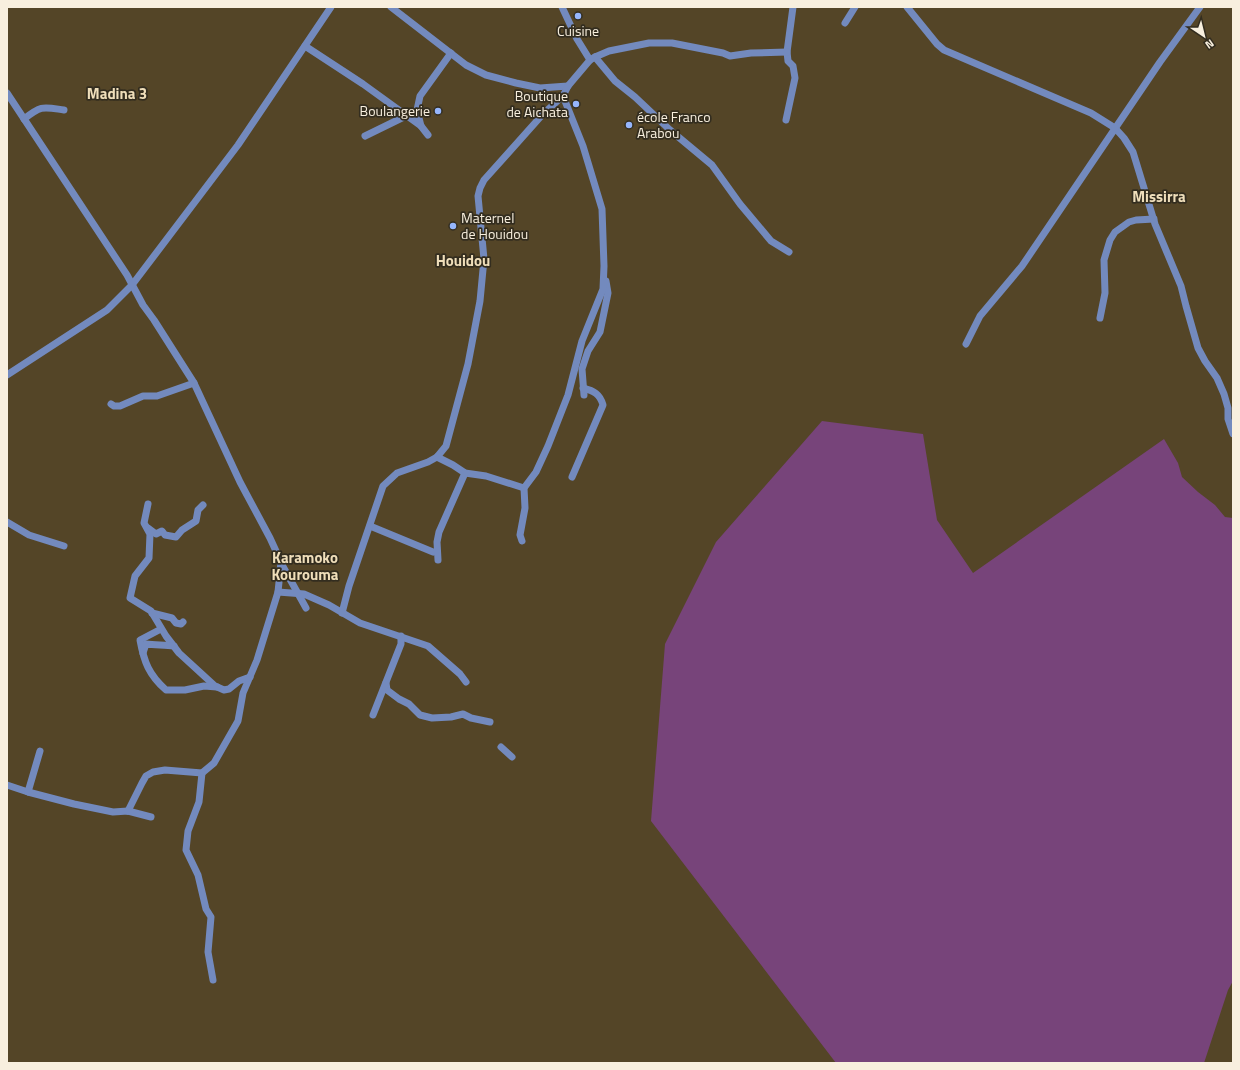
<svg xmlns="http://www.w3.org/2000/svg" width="1240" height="1070" font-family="'Titillium Web',sans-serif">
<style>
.green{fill:#77447a}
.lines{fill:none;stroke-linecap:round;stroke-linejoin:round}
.minor{stroke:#738abe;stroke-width:7}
.poi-dot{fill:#96b6fd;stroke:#332d1f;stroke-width:1.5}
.labels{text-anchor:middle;stroke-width:3.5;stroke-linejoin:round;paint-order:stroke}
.poi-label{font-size:14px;fill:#f8efde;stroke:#332d1f;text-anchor:end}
.neighbourhood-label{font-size:15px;font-weight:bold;fill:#efdeba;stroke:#332d1f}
</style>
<rect width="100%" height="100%" fill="#544527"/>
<!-- green -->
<polygon class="green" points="822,421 923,434 937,520 973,573 1164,439 1178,463 1182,477 1198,492 1215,505 1225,517 1233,518 1233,981 1228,990 1204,1063 836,1063 651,821 665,644 716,542"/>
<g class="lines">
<!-- minor -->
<g class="minor">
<polyline points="391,7 466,65 486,75 516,83 540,88 568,86"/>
<polyline points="562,7 577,39 590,60"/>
<polyline points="907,7 937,44 944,50 1091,113 1115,128 1124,138 1133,152 1155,224 1181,286 1186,306 1198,348 1205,361 1217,378 1224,394 1228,408 1228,419 1233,434"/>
<polyline points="845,23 855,7"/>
<polyline points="305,46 363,84 421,126"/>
<polyline points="595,57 615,81 635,97 670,130 712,165 740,204 771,241 789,252"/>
<polyline points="7,93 127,275 143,305 154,320 194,383 240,482 270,538 281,562 278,592 257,660 243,693 238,721 214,763 202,773 165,770 153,772 146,776 142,783 128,811"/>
<path d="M24 119C42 105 43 107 64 110"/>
<polyline points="786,120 795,78 793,66 788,61 787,52 793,7"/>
<polyline points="428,135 421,126 417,110 420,96 451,53"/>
<polyline points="365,136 410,114"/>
<polyline points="1100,318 1105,293 1104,260 1110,240 1115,232 1129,222 1136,220 1154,219"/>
<polyline points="966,344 980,316 1022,266 1160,62 1200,7"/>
<polyline points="7,375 107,310 132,285 238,145 331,7"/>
<polyline points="584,395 582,369 588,351 600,332 608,293 606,281"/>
<polyline points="111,404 114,406 120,406 143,396 157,396 194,383"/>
<polyline points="437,457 453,465 465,473 486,476 524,488"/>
<path d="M572 477 603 405C600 394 594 391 583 388"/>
<polyline points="148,504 144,523 150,534 149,558 135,576 130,598 151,611 166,636 179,653 215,686 224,690 229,689 239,681 250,677"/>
<polyline points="7,522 29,535 64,546"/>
<polyline points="370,526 433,552"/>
<polyline points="148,528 156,534 162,531 165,535 176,537 182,530 196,521 198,510 203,505"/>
<polyline points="522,541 520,535 525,508 524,488 536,472 548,446 568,395 582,341 603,289 604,266 602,209 583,146 563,96"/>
<polyline points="438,560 437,542 439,532 465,473"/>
<polyline points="281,563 306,608"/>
<polyline points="278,592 304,594 329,605 360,623 428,646 460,674 466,682"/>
<polyline points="152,613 172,618 176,623 181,624 183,622"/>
<polyline points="342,613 349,586 383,486 397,473 428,462 437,457 446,446 468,364 480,301 484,259 478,196 480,188 484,180 543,114 563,96 568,86 590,60 595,57 609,51 649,43 672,43 723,53 730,56 751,53 787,52"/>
<path d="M161 629 140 640C144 662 149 675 166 690H185L204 686 217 687"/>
<path d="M143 653 146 644C156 645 165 645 174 646"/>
<polyline points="386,683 387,690 399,699 409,704 420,715 432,718 451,717 463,714 471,718 490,722"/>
<polyline points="373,715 401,644 401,636"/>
<polyline points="501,747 512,757"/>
<polyline points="202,773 199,802 188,831 186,850 198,875 206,909 211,917 208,952 213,980"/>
<polyline points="7,785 28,792 74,804 113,812 128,811 151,817"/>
<polyline points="28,792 40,751"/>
</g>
</g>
<!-- markers -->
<g class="poi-dot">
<circle cx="578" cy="16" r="4"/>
<circle cx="576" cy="104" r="4"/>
<circle cx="438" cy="111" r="4"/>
<circle cx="629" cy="125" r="4"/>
<circle cx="453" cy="226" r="4"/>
</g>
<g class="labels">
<!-- poi labels -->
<g class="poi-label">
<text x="578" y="36" text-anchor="middle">Cuisine</text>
<text x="568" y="101">Boutique<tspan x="568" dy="16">de Aichata</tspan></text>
<text x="430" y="116">Boulangerie</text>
<text x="637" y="122" text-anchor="start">école Franco<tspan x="637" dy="16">Arabou</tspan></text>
<text x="461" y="223" text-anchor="start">Maternel<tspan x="461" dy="16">de Houidou</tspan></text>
</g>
<!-- neighbourhood labels -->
<g class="neighbourhood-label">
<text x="117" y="99">Madina 3</text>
<text x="1159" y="202">Missirra</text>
<text x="463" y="266">Houidou</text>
<text x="305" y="563">Karamoko<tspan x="305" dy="17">Kourouma</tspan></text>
</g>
</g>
<!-- border -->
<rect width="1240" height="1070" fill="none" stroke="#f8efde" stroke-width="16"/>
<!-- north arrow -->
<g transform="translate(1204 36) rotate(145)" stroke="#332d1f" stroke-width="3" paint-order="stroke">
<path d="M0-3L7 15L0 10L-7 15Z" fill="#f8efde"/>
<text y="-6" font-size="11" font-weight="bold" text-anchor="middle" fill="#f8efde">N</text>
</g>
</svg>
